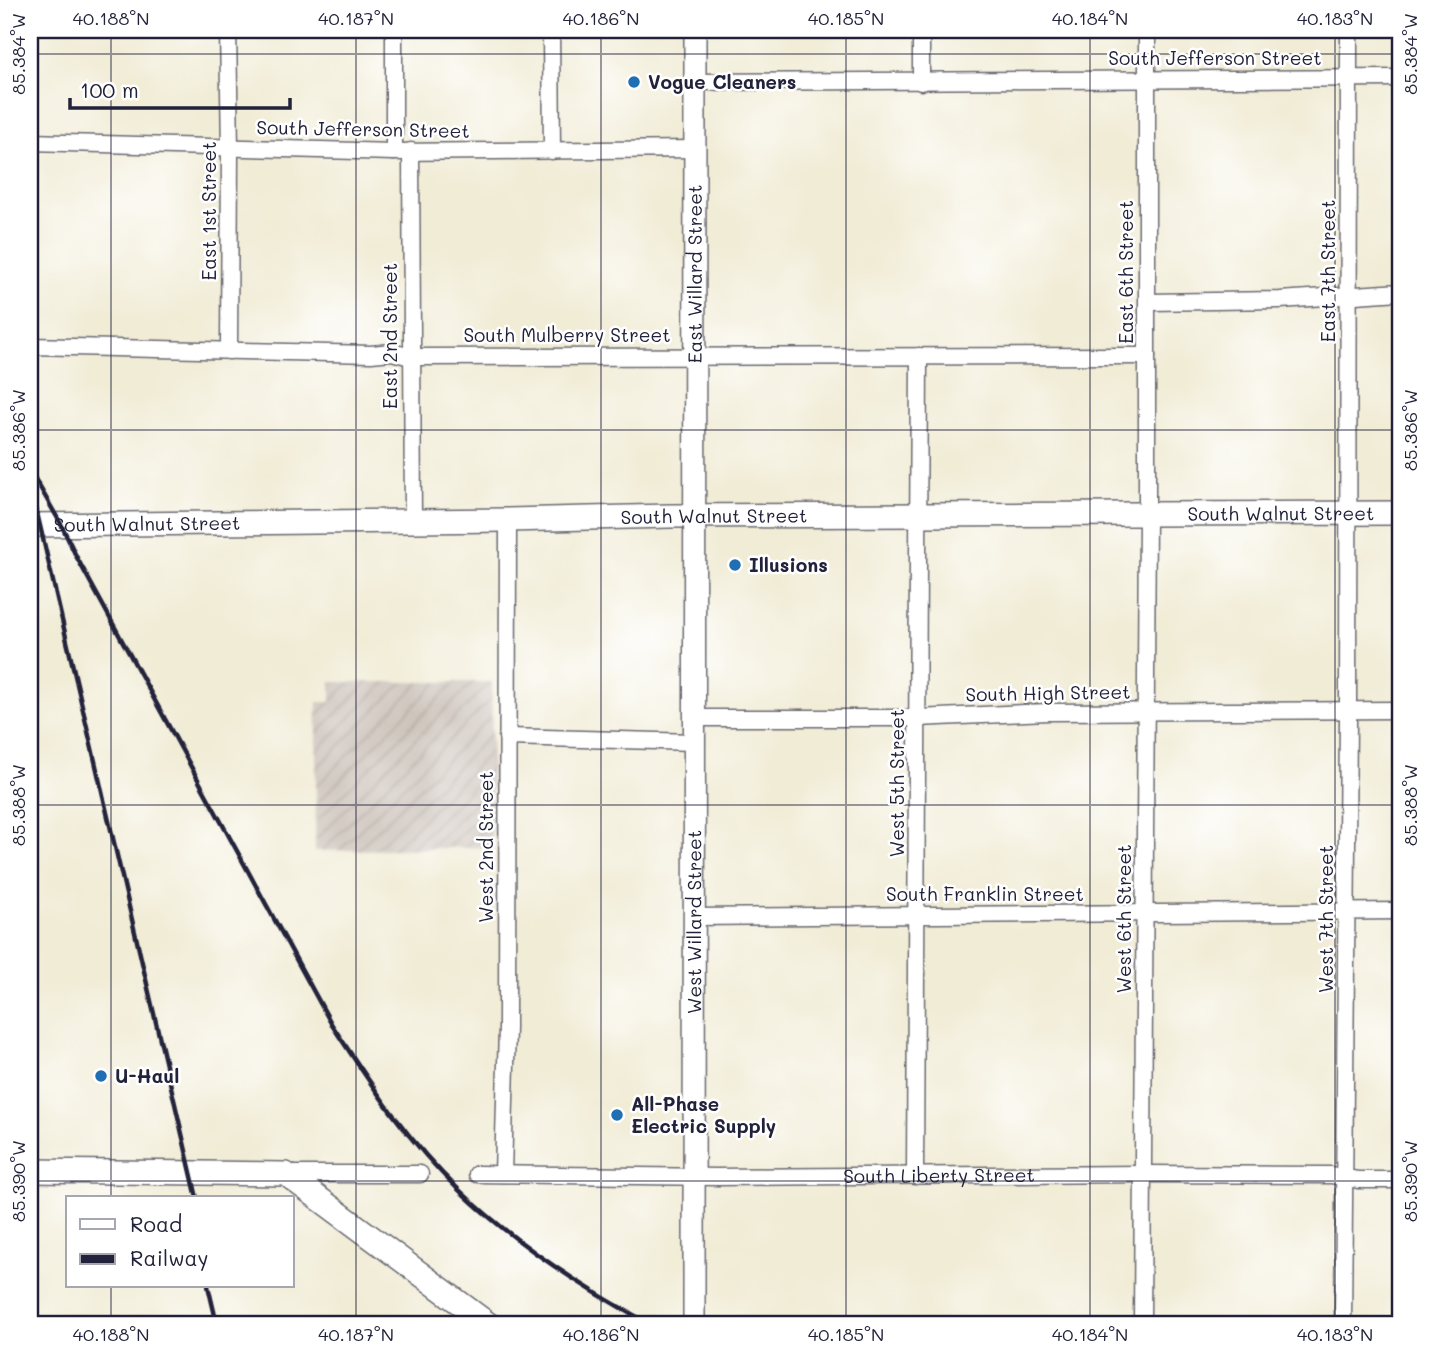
<svg xmlns="http://www.w3.org/2000/svg" width="1430" height="1354" font-family="Mali,sans-serif">
<style>
.industrial{fill:url(#industrial-furrows)}
.lines{fill:none;stroke-linecap:round;stroke-linejoin:round}
.minor-casing{stroke:#6a6971;stroke-width:19}
.tertiary-casing{stroke:#6a6971;stroke-width:24}
.secondary-casing{stroke:#6a6971;stroke-width:26}
.minor{stroke:#fff;stroke-width:16}
.tertiary{stroke:#fff;stroke-width:21}
.secondary{stroke:#fff;stroke-width:23}
.rail{stroke:#22223b;stroke-width:4.5}
.ticks{fill:none;stroke:#22223b;stroke-width:2;stroke-opacity:0.45}
.poi-dot{fill:#1f6fb2;stroke:#fff;stroke-width:2.5}
.labels{text-anchor:middle;stroke-width:5;stroke-linejoin:round;paint-order:stroke}
.street-label{font-size:19px;fill:#22223b;stroke:#fff}
.poi-label{font-size:19px;font-weight:bold;fill:#22223b;stroke:#fff;text-anchor:start}
.neatline{fill:none;stroke:#22223b;stroke-width:2.5}
.ticks-label{font-size:18px;text-anchor:middle;fill:#22223b}
</style>
<defs>
<pattern id="industrial-furrows" width="10" height="10" patternUnits="userSpaceOnUse" patternTransform="scale(1.75)"><rect width="10" height="10" fill="#ccc2b9"/><path d="M-1 1l2-2M0 10L10 0M9 11l2-2" fill="none" stroke="#afa6a0"/></pattern>
</defs>
<rect width="100%" height="100%" fill="#fff"/>
<filter id="ink" filterUnits="userSpaceOnUse"><feTurbulence type="fractalNoise" baseFrequency=".0143" numOctaves="2"/><feDisplacementMap in="SourceGraphic" scale="14" xChannelSelector="R" yChannelSelector="G"/><feConvolveMatrix kernelMatrix="1 2 1 2 8 2 1 2 1" color-interpolation-filters="sRGB"/></filter>
<filter id="wash" filterUnits="userSpaceOnUse"><feTurbulence type="fractalNoise" baseFrequency=".00686" numOctaves="4" result="noise"/><feDisplacementMap in="SourceGraphic" scale="28" xChannelSelector="R" yChannelSelector="G"/><feGaussianBlur stdDeviation="1.57" result="paint"/><feColorMatrix in="noise" values="0 0 0 0 0 0 0 0 0 0 0 0 0 0 0 0 0 1.4 0 .05"/><feComposite in="paint" operator="in"/></filter>
<g filter="url(#wash)">
<rect width="100%" height="100%" fill="#f1ecd6"/>
<!-- industrial -->
<polygon class="industrial" points="331,682 492,682 491,847 315,851 317,702 331,702"/>
</g>
<g filter="url(#ink)">
<g class="lines">
<!-- minor casing -->
<g class="minor-casing">
<g id="minor">
<polyline points="228,30 230,149 229,351"/>
<polyline points="551,30 552,151"/>
<polyline points="921,30 921,82"/>
<polyline points="695,82 1400,78"/>
<polyline points="30,142 394,152 695,149"/>
<polyline points="411,151 413,521"/>
<polyline points="394,152 394,30"/>
<polyline points="1148,302 1280,300 1400,292"/>
<polyline points="30,346 371,354 392,352 411,357 1147,356"/>
<polyline points="696,718 918,718 1048,712 1400,710"/>
<polyline points="507,737 695,742"/>
<polyline points="695,917 1400,911"/>
<polyline points="286,1174 420,1174"/>
<path id="s1" d="M477 1174 717 1177 1144 1174 1331 1175 1358 1180H1400"/>
<polyline points="503,1174 507,1028 508,520"/>
<polyline points="915,1176 919,356"/>
<polyline points="1142,1324 1147,514 1147,30"/>
<polyline points="1343,1324 1348,721 1349,30"/>
</g>
</g>
<!-- tertiary casing -->
<g class="tertiary-casing">
<g id="tertiary">
<path id="s2" d="M694 1324 695 30"/>
</g>
</g>
<!-- secondary casing -->
<g class="secondary-casing">
<g id="secondary">
<path id="s3" d="M30 525 508 520 670 516 1400 513"/>
<polyline points="30,1171 286,1174 488,1324"/>
</g>
</g>
<!-- minor -->
<use href="#minor" class="minor"/>
<!-- tertiary -->
<use href="#tertiary" class="tertiary"/>
<!-- secondary -->
<use href="#secondary" class="secondary"/>
<!-- rail -->
<g class="rail">
<path d="M30 470 61 524 76 556 332 1025C370 1083 408 1142 459 1190 516 1244 581 1287 650 1324"/>
<polyline points="30,483 197,1198"/>
<polyline points="208,1286 217,1324"/>
</g>
</g>
</g>
<!-- ticks -->
<path class="ticks" d="M111 30V1198M356 30V1324M601 30V1324M846 30V1324M1090 30V1324M1335 30V1324M30 54H1400M30 430H1400M30 805H1400M30 1181H1400M111 1286V1324"/>
<!-- markers -->
<g class="poi-dot">
<circle cx="634" cy="82" r="7"/>
<circle cx="735" cy="565" r="7"/>
<circle cx="101" cy="1076" r="7"/>
<circle cx="617" cy="1115" r="7"/>
</g>
<g class="labels">
<!-- street labels -->
<g class="street-label">
<text x="1215" y="65">South Jefferson Street</text>
<text transform="translate(363 129) rotate(1)" y="7">South Jefferson Street</text>
<text transform="translate(209 211) rotate(-90)" y="7">East 1st Street</text>
<text transform="translate(1328 271) rotate(-90)" y="7">East 7th Street</text>
<text transform="translate(1126 272) rotate(-90)" y="7">East 6th Street</text>
<text dy="7" stroke="none"><textPath href="#s2" startOffset="1050">East Willard Street</textPath></text>
<text x="567" y="342">South Mulberry Street</text>
<text transform="translate(390 336) rotate(-90)" y="7">East 2nd Street</text>
<text dy="7" stroke="none"><textPath href="#s3" startOffset="1251">South Walnut Street</textPath></text>
<text dy="7" stroke="none"><textPath href="#s3" startOffset="684">South Walnut Street</textPath></text>
<text dy="7" stroke="none"><textPath href="#s3" startOffset="117">South Walnut Street</textPath></text>
<text transform="translate(1048 693) rotate(-1)" y="7">South High Street</text>
<text transform="translate(897 783) rotate(-90)" y="7">West 5th Street</text>
<text transform="translate(486 847) rotate(-90)" y="7">West 2nd Street</text>
<text x="985" y="901">South Franklin Street</text>
<text transform="translate(1124 919) rotate(-90)" y="7">West 6th Street</text>
<text transform="translate(1326 919) rotate(-90)" y="7">West 7th Street</text>
<text dy="7" stroke="none"><textPath href="#s2" startOffset="402">West Willard Street</textPath></text>
<text dy="7" stroke="none"><textPath href="#s1" startOffset="462">South Liberty Street</textPath></text>
</g>
<!-- poi labels -->
<g class="poi-label">
<text x="648" y="89">Vogue Cleaners</text>
<text x="749" y="572">Illusions</text>
<text x="115" y="1083">U-Haul</text>
<text x="631" y="1111">All-Phase<tspan x="631" dy="22">Electric Supply</tspan></text>
</g>
</g>
<!-- margin -->
<rect width="1430" height="1354" fill="none" stroke="#fff" stroke-width="77"/>
<!-- legend -->
<rect x="66" y="1196" width="228" height="91" fill="#ffffff" stroke="#a7a7b1" stroke-width="2"/>
<rect x="80" y="1219" width="35" height="10" fill="#ffffff" stroke="#a7a7b1" stroke-width="2"/>
<text x="130" y="1232" font-size="21" fill="#22223b">Road</text>
<rect x="80" y="1254" width="35" height="10" fill="#22223b" stroke="#a7a7b1" stroke-width="2"/>
<text x="130" y="1266" font-size="21" fill="#22223b">Railway</text>
<!-- scale -->
<path d="M70 98v10h220v-10" fill="none" stroke="#22223b" stroke-width="3.5"/>
<text x="80" y="98" font-size="21" fill="#22223b" stroke="#ffffff" stroke-width="5" paint-order="stroke">100 m</text>
<rect x="38" y="38" width="1354" height="1278" class="neatline"/>
<g class="ticks-label">
<text x="111" y="25">40.188°N</text>
<text x="356" y="25">40.187°N</text>
<text x="601" y="25">40.186°N</text>
<text x="846" y="25">40.185°N</text>
<text x="1090" y="25">40.184°N</text>
<text x="1335" y="25">40.183°N</text>
<text transform="translate(1411 54) rotate(-90)" y="6">85.384°W</text>
<text transform="translate(19 54) rotate(-90)" y="6">85.384°W</text>
<text transform="translate(1411 430) rotate(-90)" y="6">85.386°W</text>
<text transform="translate(19 430) rotate(-90)" y="6">85.386°W</text>
<text transform="translate(1411 805) rotate(-90)" y="6">85.388°W</text>
<text transform="translate(19 805) rotate(-90)" y="6">85.388°W</text>
<text transform="translate(1411 1181) rotate(-90)" y="6">85.390°W</text>
<text transform="translate(19 1181) rotate(-90)" y="6">85.390°W</text>
<text x="111" y="1341">40.188°N</text>
<text x="356" y="1341">40.187°N</text>
<text x="601" y="1341">40.186°N</text>
<text x="846" y="1341">40.185°N</text>
<text x="1090" y="1341">40.184°N</text>
<text x="1335" y="1341">40.183°N</text>
</g>
</svg>
